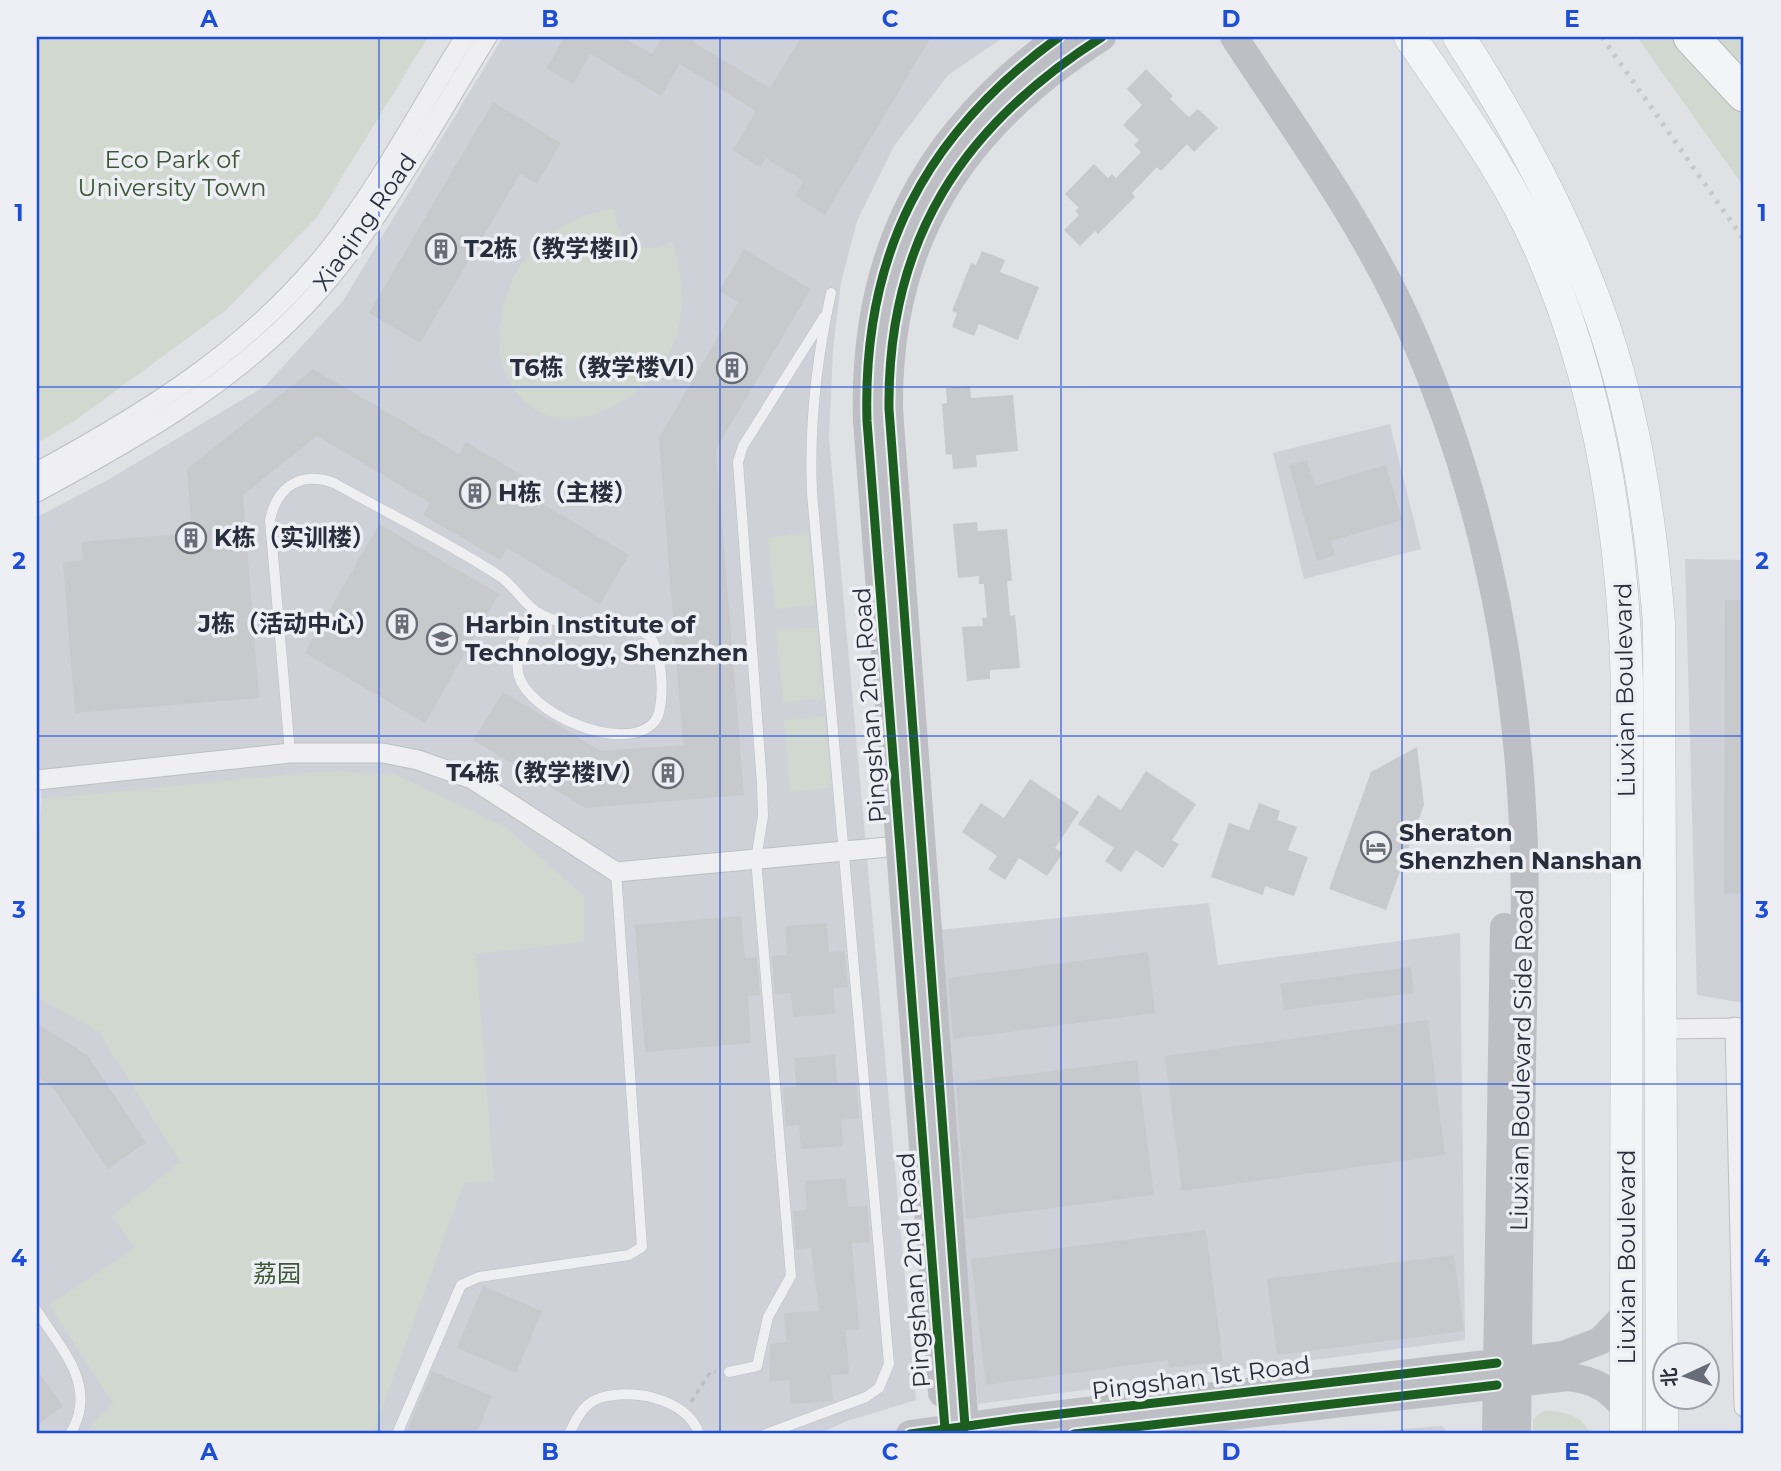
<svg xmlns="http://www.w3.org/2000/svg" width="1781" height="1471" font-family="Montserrat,'Noto Sans SC',sans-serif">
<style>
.built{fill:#ced1d7}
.green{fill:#d0d8d0}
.building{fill:#c8c9cc}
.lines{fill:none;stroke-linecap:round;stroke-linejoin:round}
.lane-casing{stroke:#bdbfc2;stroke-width:11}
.street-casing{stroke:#bdbfc2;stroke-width:21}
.primary-casing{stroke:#bcbec1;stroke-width:33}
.highway-casing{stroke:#b2b4b9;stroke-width:37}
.path{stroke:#bebfc4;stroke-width:3.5;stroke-dasharray:5 5;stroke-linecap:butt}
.lane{stroke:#efeff1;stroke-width:10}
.street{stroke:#efeff1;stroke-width:19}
.secondary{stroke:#bdbfc4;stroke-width:28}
.primary{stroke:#f3f4f5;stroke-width:32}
.highway{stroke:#f3f4f5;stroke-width:35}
.rail{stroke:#c8c9cc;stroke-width:5;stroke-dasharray:3.5 7;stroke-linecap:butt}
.cycleway-casing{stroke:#edeff4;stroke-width:13}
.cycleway{stroke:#1b5e20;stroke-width:9}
.grid{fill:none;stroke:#1d4ed8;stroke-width:2;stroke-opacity:0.55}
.labels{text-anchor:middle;stroke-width:7;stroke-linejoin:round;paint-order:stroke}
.park-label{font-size:24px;fill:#3b5736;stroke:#edeff4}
.street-label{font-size:24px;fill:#282e3c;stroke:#edeff4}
.poi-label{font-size:24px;font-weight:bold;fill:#282e3c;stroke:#edeff4;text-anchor:start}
.neatline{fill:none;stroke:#1d4ed8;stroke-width:2.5}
.grid-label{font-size:23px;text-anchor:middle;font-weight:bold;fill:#1d4ed8}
</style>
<rect width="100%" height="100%" fill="#dfe1e4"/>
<!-- built -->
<g class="built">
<polygon points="503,37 1004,37 948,75 894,146 857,221 841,282 833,350 829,438 916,1400 847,1421 818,1434 37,1434 37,858 42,799 37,762 37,517 106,481 265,386 343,301"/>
<polygon points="1390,424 1421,549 1304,579 1273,453"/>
<polygon points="1685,559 1744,560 1744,1003 1697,995"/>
<polygon points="1209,903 1218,965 1460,933 1465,1340 978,1404 939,930"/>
<polygon points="1442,1426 1449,1434 1340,1434"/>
</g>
<!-- green -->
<g class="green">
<polygon points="37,37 428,37 318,216 226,310 73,422 37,443"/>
<polygon points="1637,37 1744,37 1744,187"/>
<path d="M615 208C615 242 642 259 672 241 687 286 688 338 653 376 613 419 542 444 508 379 499 363 498 344 500 327 507 258 550 221 615 208Z"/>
<polygon points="809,533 815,605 775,609 768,537"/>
<polygon points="817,627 823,699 783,702 776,630"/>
<polygon points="825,716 831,788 790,792 784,720"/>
<polygon points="325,771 394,774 506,827 584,896 584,942 476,954 494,1181 464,1183 373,1434 83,1434 113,1403 49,1305 135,1248 112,1216 180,1162 99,1032 39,998 37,994 37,858 42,799"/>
<path d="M1543 1411C1562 1411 1582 1414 1590 1434H1533V1420Z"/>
</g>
<!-- building -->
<g class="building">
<polygon points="565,37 623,37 652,54 662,37 696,37 693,42 770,88 801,37 931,37 825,215 795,196 803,181 766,158 760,167 733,150 756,111 680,64 661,96 591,54 573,84 546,68"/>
<polygon points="1146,69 1173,96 1170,99 1189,117 1198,109 1218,128 1194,152 1187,144 1161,171 1157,167 1132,193 1135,197 1098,234 1095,231 1080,246 1064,230 1079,215 1075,211 1079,208 1065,194 1094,164 1108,178 1112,174 1116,178 1141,152 1134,145 1139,140 1123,125 1142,105 1127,89"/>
<polygon points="493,102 561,143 537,184 520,174 420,343 369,313"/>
<polygon points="744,249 811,289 716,449 744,795 585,808 473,740 503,692 601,751 683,745 659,438 738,302 719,291"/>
<polygon points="982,251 1005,260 1000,272 1039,287 1018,340 979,324 974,336 952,327 957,313 952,311 971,263 976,265"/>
<polygon points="313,369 459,454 466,442 542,487 535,499 629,555 600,604 507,548 500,560 423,515 430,503 317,436 243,495 259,698 75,713 63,562 83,560 81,542 192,533 187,469"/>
<polygon points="970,386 971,398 1013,395 1018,451 976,455 977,467 953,469 952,454 946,455 942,404 947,403 946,388"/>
<polygon points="1307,460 1315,486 1386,465 1402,520 1331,541 1335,555 1317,561 1289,465"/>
<polygon points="977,522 978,531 1007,529 1012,581 1007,581 1010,616 1015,615 1020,668 990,670 990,679 967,681 962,627 983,626 982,618 987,618 984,584 979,584 979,576 958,578 953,524"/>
<polygon points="379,524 499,594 425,723 305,653"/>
<polygon points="1725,600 1744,600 1744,894 1724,893"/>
<polygon points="1417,747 1424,805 1386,910 1329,889 1371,772"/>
<polygon points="1146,771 1196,804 1172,840 1179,844 1163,868 1136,850 1121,872 1105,861 1114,848 1078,824 1098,795 1121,810"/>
<polygon points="1030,779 1079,812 1055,848 1063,853 1047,876 1019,858 1005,880 988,869 997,856 962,832 981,803 1004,818"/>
<polygon points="1259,803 1280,811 1277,820 1297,827 1288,850 1308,857 1294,896 1265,886 1263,895 1211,877 1229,823 1249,830"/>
<polygon points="741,916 745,958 757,957 760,995 748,996 751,1043 645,1052 635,925"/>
<polygon points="827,923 829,952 845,951 848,987 833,988 835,1014 793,1017 791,993 775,994 772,956 787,955 785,926"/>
<polygon points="1148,952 1155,1013 953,1039 948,978"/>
<polygon points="1411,967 1414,993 1284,1010 1280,984"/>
<polygon points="1428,1020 1445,1155 1182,1191 1165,1056"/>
<polygon points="37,1024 87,1055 146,1142 108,1169 52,1086 37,1077"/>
<polygon points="835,1055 837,1083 856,1082 859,1118 841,1120 843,1146 801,1149 799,1125 786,1126 783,1088 796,1087 794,1058"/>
<polygon points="1137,1060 1154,1195 966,1219 956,1083"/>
<polygon points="846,1178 848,1207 867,1206 870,1242 852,1243 859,1329 846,1330 849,1374 831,1375 833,1401 791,1404 789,1380 769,1382 770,1344 786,1342 784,1313 819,1311 811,1248 796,1249 793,1211 807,1210 805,1181"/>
<polygon points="1206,1230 1223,1361 1169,1368 1168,1360 986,1385 971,1259"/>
<polygon points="1454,1255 1464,1331 1277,1355 1267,1279"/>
<polygon points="483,1286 542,1311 516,1373 457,1348"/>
<polygon points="37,1370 63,1406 37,1425"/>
<polygon points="432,1371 492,1396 476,1434 406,1434"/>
</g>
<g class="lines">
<!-- lane casing -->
<g class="lane-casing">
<g id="lane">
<path d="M290 753 270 520C277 486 301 471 334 483 389 514 448 542 501 577 515 587 525 606 540 614 553 621 576 625 591 627 610 630 632 622 648 635 663 648 666 707 655 721 626 757 524 712 518 672 515 650 527 631 539 613"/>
<path d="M37 1311C62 1350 99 1387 70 1434"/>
<polyline points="729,1372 757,1366 768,1317 791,1276 756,859 763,816 762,784 738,462 743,446 824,317"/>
<polyline points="397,1434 461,1285 479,1277 629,1255 642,1247 616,872"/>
<path d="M569 1434C575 1422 581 1407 595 1400 628 1386 688 1398 699 1434"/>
<path d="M766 1434 866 1397 879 1388 889 1364 812 493C809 424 816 361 831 293"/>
</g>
</g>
<!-- street casing -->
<g class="street-casing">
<g id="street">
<path d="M37 472C146 413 248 350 327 252 380 186 420 108 465 37"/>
<path d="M37 492C133 440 226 388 302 309 374 235 432 125 487 37"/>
<polyline points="37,780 290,753 383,753 418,760 472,779 616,872 910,845"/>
<polyline points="1735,1027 1744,1407"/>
<polyline points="1661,1029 1744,1028"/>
</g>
</g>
<!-- primary casing -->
<g class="primary-casing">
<g id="primary">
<path d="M1410 37C1456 105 1507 173 1540 249 1600 386 1623 534 1627 683L1626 1434"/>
<path d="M1459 37C1511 118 1559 205 1593 296 1633 400 1650 512 1659 623L1662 1434"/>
</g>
</g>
<!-- highway casing -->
<g class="highway-casing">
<polyline id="highway" points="1691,37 1744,94"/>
</g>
<!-- path -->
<polyline class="path" points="691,1402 711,1371 716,1372"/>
<!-- lane -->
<use href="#lane" class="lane"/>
<!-- street -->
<use href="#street" class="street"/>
<!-- secondary -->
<g class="secondary">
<path d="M1234 37C1297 133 1366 227 1412 332 1480 487 1515 656 1523 824 1527 905 1523 986 1522 1067 1520 1189 1518 1312 1517 1434"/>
<path d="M942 1393 867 421C862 254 925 134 1059 37"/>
<polyline points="910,1434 1018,1419 1563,1355 1600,1341 1627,1313"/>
<path d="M961 1434 965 1426 889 409C887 240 962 126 1102 37"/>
<path d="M1074 1434 1568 1377C1596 1380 1610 1389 1627 1411"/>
<polyline points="1496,1434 1504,927"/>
</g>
<!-- primary -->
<use href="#primary" class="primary"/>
<!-- highway -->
<use href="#highway" class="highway"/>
<!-- rail -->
<polyline class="rail" points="1602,37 1744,240"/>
<!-- cycleway casing -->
<g class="cycleway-casing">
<g id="cycleway">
<path d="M945 1429 867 421C862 254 925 134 1059 37"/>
<polyline points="910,1434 1018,1419 1497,1363"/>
<path d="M961 1434 965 1426 889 409C887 240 962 126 1102 37"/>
<polyline points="1074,1434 1497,1385"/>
</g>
</g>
<!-- cycleway -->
<use href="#cycleway" class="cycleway"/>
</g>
<!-- grid -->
<path class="grid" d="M379 37V1434M720 37V1434M1061 37V1434M1402 37V1434M37 387H1744M37 736H1744M37 1084H1744"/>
<!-- icons -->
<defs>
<g id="building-ring" transform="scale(1.575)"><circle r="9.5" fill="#edeff4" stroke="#686d77" stroke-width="1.5"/><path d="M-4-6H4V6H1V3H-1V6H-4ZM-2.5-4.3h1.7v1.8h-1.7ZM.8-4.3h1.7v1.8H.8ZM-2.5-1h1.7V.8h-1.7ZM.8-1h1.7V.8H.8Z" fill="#686d77"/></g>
<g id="university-ring" transform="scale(1.575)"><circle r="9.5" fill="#edeff4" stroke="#686d77" stroke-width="1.5"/><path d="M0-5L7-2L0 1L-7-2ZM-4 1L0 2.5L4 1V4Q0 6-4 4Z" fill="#686d77"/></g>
<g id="hotel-ring" transform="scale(1.575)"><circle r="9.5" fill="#edeff4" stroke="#686d77" stroke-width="1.5"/><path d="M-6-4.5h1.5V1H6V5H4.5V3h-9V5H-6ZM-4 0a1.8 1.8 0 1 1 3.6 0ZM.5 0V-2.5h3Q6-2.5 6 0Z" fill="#686d77"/></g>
</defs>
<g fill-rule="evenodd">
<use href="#building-ring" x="441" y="249"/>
<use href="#building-ring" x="732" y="368"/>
<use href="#building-ring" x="475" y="493"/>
<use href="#building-ring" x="191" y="538"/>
<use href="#building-ring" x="402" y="624"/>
<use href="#university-ring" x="442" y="639"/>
<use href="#building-ring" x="668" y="773"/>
<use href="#hotel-ring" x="1376" y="847"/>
</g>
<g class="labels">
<!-- park labels -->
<g class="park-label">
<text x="172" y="168">Eco Park of<tspan x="172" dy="28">University Town</tspan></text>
<text x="277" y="1282">荔园</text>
</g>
<!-- street labels -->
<g class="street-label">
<text transform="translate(365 222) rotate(-55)" y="8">Xiaqing Road</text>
<text transform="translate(1625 690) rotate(-91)" y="8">Liuxian Boulevard</text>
<text transform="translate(870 705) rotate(-94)" y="8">Pingshan 2nd Road</text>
<text transform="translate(1522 1060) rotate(-89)" y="8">Liuxian Boulevard Side Road</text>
<text transform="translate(1627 1257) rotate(-90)" y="8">Liuxian Boulevard</text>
<text transform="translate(914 1270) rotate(-94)" y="8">Pingshan 2nd Road</text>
<text transform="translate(1201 1378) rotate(-7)" y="8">Pingshan 1st Road</text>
</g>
<!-- poi labels -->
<g class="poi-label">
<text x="464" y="257">T2栋（教学楼II）</text>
<text x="709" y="376" text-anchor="end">T6栋（教学楼VI）</text>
<text x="498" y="501">H栋（主楼）</text>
<text x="214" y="546">K栋（实训楼）</text>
<text x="379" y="632" text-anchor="end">J栋（活动中心）</text>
<text x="465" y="633">Harbin Institute of<tspan x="465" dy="28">Technology, Shenzhen</tspan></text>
<text x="645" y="781" text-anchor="end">T4栋（教学楼IV）</text>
<text x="1399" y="841">Sheraton<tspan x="1399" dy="28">Shenzhen Nanshan</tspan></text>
</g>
</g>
<!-- border -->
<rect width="1781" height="1471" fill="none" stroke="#edeff4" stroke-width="77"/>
<!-- north arrow -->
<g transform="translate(1686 1376) rotate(266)"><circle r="33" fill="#edeff4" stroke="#9ea2aa" stroke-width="2"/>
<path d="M0-5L12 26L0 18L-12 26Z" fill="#686d77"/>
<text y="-10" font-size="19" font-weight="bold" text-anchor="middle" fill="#282e3c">北</text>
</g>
<rect x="38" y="38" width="1704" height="1394" class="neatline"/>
<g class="grid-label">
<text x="209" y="27">A</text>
<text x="550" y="27">B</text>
<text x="890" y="27">C</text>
<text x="1231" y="27">D</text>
<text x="1572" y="27">E</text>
<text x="19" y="221">1</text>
<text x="1762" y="221">1</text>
<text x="19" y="569">2</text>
<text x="1762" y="569">2</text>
<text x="19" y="918">3</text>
<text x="1762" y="918">3</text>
<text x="19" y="1266">4</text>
<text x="1762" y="1266">4</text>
<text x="209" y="1460">A</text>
<text x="550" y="1460">B</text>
<text x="890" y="1460">C</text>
<text x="1231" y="1460">D</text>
<text x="1572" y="1460">E</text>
</g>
</svg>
